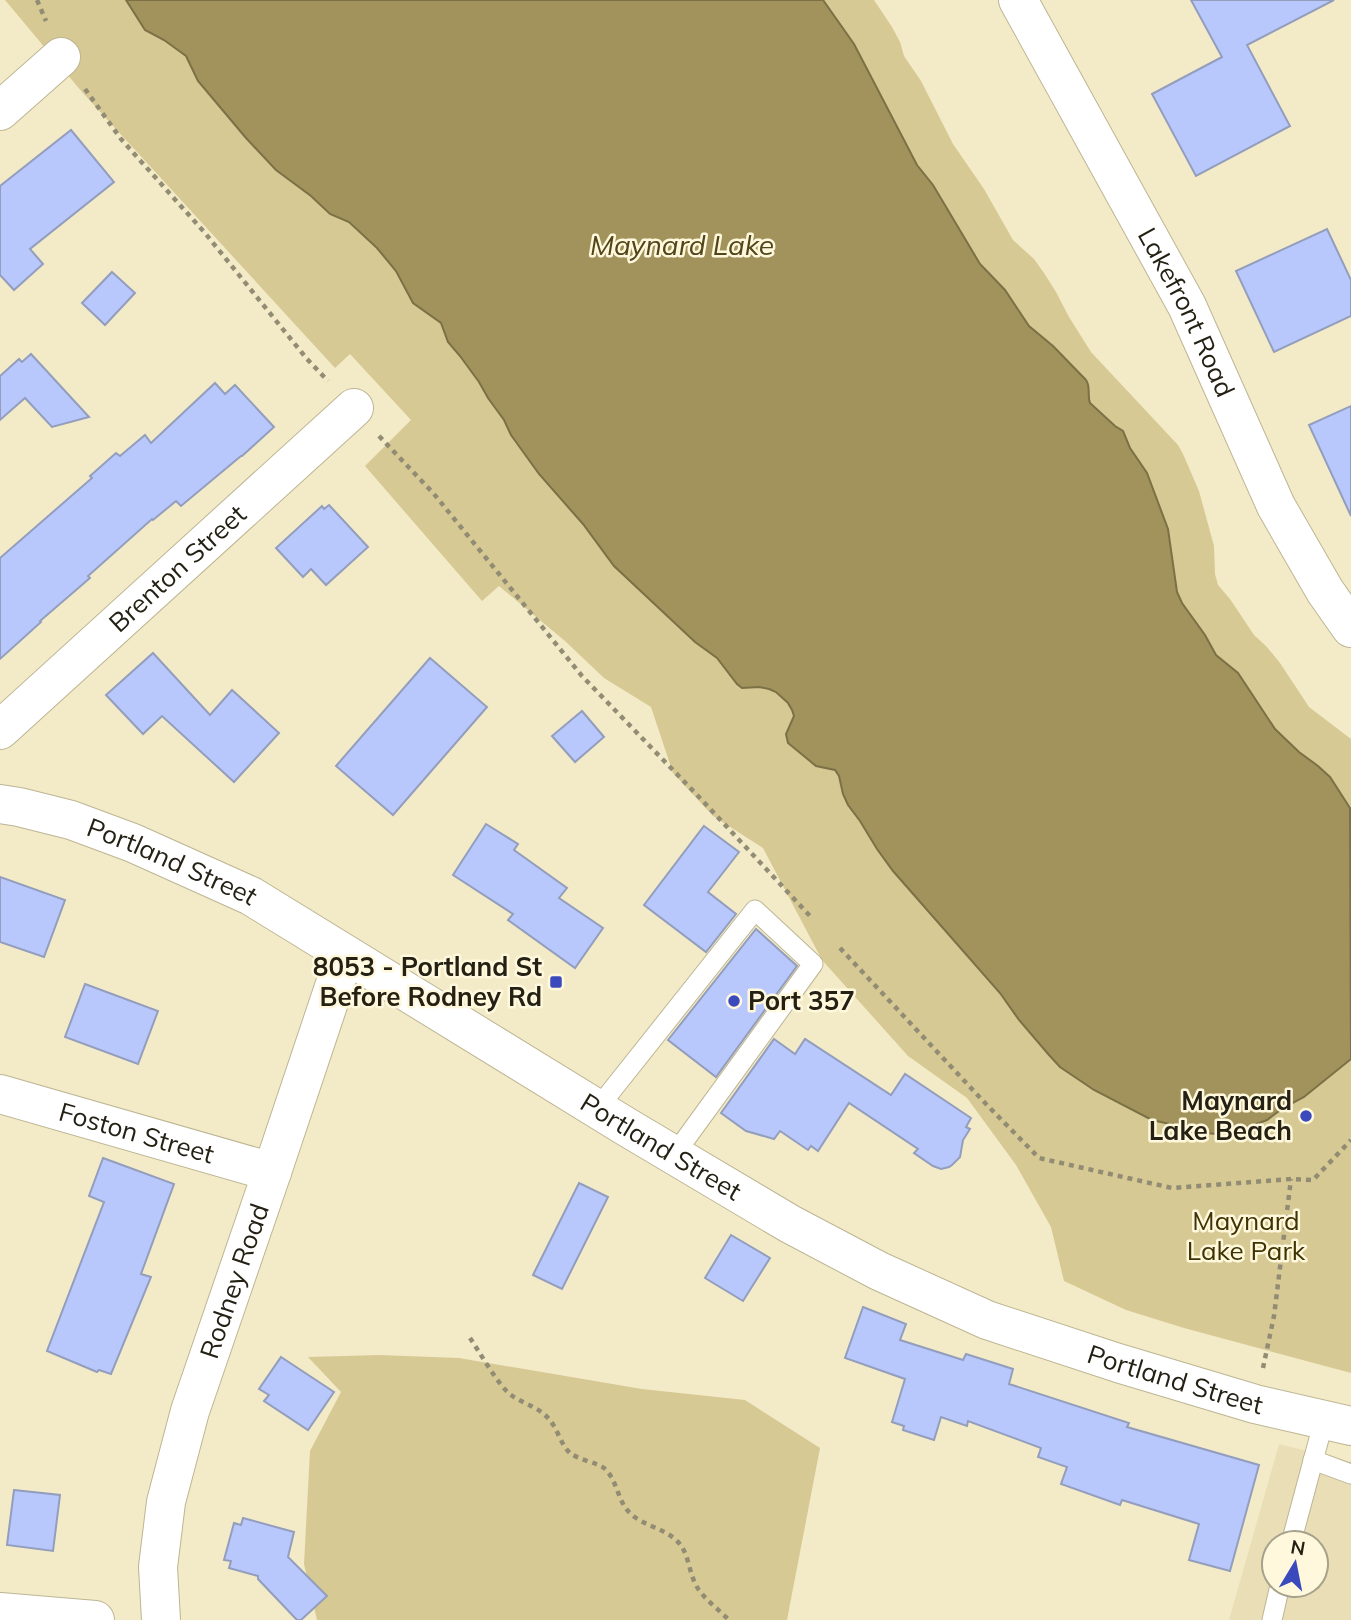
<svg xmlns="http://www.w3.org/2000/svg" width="1351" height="1620" font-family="Mulish,sans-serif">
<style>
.built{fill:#e9deb5;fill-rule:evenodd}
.green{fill:#d7c994}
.water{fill:#a1935b;stroke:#7c7146;stroke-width:2}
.building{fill:#b8c8fd;stroke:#939dbc;stroke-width:2}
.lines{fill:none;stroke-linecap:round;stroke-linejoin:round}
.lane-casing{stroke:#bdb593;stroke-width:21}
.street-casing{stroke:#bdb593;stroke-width:40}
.secondary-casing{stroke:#bdb593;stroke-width:40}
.path{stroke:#918c73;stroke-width:4.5;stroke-dasharray:5 5;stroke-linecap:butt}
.lane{stroke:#fff;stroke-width:19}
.street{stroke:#fff;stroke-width:38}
.secondary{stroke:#fff;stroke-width:38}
.poi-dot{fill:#3a4abd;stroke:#fff8dc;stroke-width:2.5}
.labels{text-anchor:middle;stroke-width:5;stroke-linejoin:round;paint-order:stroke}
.street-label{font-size:26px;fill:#242114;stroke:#fff8dc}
.poi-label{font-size:26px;font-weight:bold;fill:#242114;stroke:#fff8dc;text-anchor:end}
.park-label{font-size:26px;fill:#3e3403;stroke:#fff8dc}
.water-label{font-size:28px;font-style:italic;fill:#514619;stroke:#fff8dc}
</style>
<rect width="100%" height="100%" fill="#f3ebc8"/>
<!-- built -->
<path class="built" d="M1279 1444 1351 1462V1620H1229ZM1274 1543H1316V1585H1274Z"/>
<!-- green -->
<g class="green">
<polygon points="5,0 126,0 145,30 164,40 186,56 198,81 276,170 311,196 330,214 349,222 377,248 396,271 403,282 408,296 441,323 448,342 460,356 479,382 488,398 504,420 511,435 539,474 583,524 614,566 695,642 717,658 737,684 742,688 759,687 769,689 776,692 788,704 792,710 794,716 786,734 788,743 816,766 835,770 839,776 843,794 848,805 860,821 893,871 1000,993 1019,1020 1049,1055 1060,1067 1094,1090 1152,1120 1174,1125 1191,1132 1217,1134 1267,1120 1283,1108 1304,1097 1351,1059 1351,1373 1184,1328 1126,1310 1064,1281 1051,1227 1016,1165 967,1098 908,1056 822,960 763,848 713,816 673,773 651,707 604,678 565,641 499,586 482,601 365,466 411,420 350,354 335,368 82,92"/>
<path d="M823 0H874L892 27 900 42 904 56 921 81 953 144 984 189 1013 240 1034 259 1044 273 1056 292 1069 317 1091 352 1178 445 1183 454 1199 491 1214 546 1215 574 1218 585 1230 599 1254 635 1266 646 1280 663 1309 707 1351 739V809L1330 777 1318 766 1299 752 1275 729 1216 655 1205 635 1182 603 1177 592 1168 529 1147 473 1130 448 1123 430 1115 426 1090 403C1087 395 1091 387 1086 380L1053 346 1029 326 1005 290 980 264 917 165 854 44Z"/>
<polygon points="379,1355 459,1358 642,1389 745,1400 820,1448 787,1620 317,1620 304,1564 310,1451 341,1392 308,1357"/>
</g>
<!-- water -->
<path class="water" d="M126 0H823L854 44 917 165 933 185 980 264 1005 290 1029 326 1053 346 1086 380C1091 387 1087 395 1090 403L1115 426 1123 431 1130 448 1147 473 1168 529 1177 592 1182 603 1205 635 1216 655 1238 673 1275 729 1299 752 1318 766 1330 777 1350 808 1351 1059 1304 1097 1283 1108 1267 1120 1246 1128 1217 1134 1191 1132 1174 1125 1152 1120 1094 1090 1060 1067 1049 1055 1019 1020 1000 993 893 871 877 849 860 821 848 805 843 794 839 776 835 770 816 766 788 743 786 734 794 716 792 710 788 703 776 692 769 689 759 687 742 688 737 684 717 658 695 642 614 566 583 524 539 474 511 435 504 420 488 398 479 382 460 356 448 342 441 323 413 303 396 271 377 248 349 222 330 214 311 196 276 170 246 138 198 81 186 56 164 40 145 30Z"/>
<!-- building -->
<g class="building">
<polygon points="1191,0 1334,0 1247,45 1290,126 1196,176 1152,94 1222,57"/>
<polygon points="71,130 114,182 30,249 43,264 14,290 0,275 0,186"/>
<polygon points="1327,229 1351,280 1351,316 1274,352 1236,271"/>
<polygon points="112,272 135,293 105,325 82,303"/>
<polygon points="31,354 89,417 52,427 25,398 0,420 0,376 19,359 22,362"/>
<polygon points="215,383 225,394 235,385 274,427 242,456 241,456 181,506 176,501 153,520 152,519 88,576 90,578 40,621 41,622 0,659 0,558 92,478 90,476 116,453 120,456 145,435 151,443"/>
<polygon points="1351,406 1351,516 1309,425"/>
<polygon points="329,505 368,547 326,585 311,569 303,577 276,548 322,506 324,509"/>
<polygon points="153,653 210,715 232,690 279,733 234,782 162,716 143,734 106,695"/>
<polygon points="430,658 487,707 393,815 336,766"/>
<polygon points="582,711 604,737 575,762 552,736"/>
<polygon points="486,824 518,844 514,850 567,888 559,898 603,928 575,968 508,920 513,914 453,875"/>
<polygon points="704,826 739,852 708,892 736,914 706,952 644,905"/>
<polygon points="0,877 65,900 44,957 0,942"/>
<polygon points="756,929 797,966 716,1077 668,1040"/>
<polygon points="85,984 158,1011 138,1064 65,1037"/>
<polygon points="774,1039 795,1054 805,1039 891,1095 905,1074 971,1118 966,1127 970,1129 963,1140 960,1157 952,1165 949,1167 941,1169 933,1166 914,1153 918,1149 849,1103 818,1151 811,1146 808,1150 780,1131 774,1139 746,1131 721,1113"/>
<polygon points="103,1158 174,1184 141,1274 151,1277 111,1374 99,1370 97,1372 47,1351 104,1202 89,1196"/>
<polygon points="579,1183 608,1197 562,1289 533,1275"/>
<polygon points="731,1235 770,1258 743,1301 705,1278"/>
<polygon points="863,1307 906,1324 900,1340 963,1360 966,1354 1013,1369 1009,1384 1129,1423 1127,1427 1259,1465 1230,1571 1189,1560 1199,1524 1122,1500 1120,1505 1061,1484 1067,1467 1038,1457 1041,1448 968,1421 967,1426 941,1417 934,1440 903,1430 904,1426 892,1422 905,1379 845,1358"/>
<polygon points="281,1357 334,1392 308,1430 264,1401 269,1395 259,1389"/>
<polygon points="14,1490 60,1495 53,1551 7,1545"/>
<polygon points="243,1518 294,1532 288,1557 327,1596 301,1620 297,1620 258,1579 258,1576 229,1568 231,1561 224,1560 234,1523 241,1525"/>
</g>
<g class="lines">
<!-- lane casing -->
<g class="lane-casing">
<g id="lane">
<polyline points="597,1109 755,910 813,964 674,1155"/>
<polyline points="1313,1460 1351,1474"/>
<polyline points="1291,1543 1324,1420"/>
<polyline points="1272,1620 1280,1585"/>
</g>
</g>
<!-- street casing -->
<g class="street-casing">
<g id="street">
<path id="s1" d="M1018 0 1187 306 1276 506 1325 591 1351 628"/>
<polyline points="0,111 61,57"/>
<path id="s2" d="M0 730 354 408"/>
<path id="s3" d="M0 1094 272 1172"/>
<polyline points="0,1612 95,1620"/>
<path id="s4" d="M161 1620 158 1567 166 1502 190 1411 272 1172 342 963 336 949"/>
</g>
</g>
<!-- secondary casing -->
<g class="secondary-casing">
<g id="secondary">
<path id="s5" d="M0 804 19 807 71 820 133 843 251 896 625 1126 790 1224 879 1271 987 1320 1118 1363 1255 1404 1351 1426"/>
</g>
</g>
<!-- path -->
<g class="path">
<polyline points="37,0 46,21"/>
<polyline points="85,89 121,139 205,233 307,359 328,381"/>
<polyline points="379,436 434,494 582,676 700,798 810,916"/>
<polyline points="840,948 986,1104 1039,1158 1172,1188 1291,1179 1313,1180 1351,1140"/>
<path d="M470 1338C479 1351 500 1388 511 1395 522 1403 538 1407 547 1417 557 1426 560 1444 570 1453 579 1460 598 1463 604 1468 618 1480 617 1502 631 1514 644 1526 664 1528 677 1541 690 1553 688 1575 699 1590 707 1601 719 1610 729 1620"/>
<polyline points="1263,1368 1274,1316 1291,1179"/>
</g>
<!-- lane -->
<use href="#lane" class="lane"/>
<!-- street -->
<use href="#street" class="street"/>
<!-- secondary -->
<use href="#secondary" class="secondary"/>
</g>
<!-- markers -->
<g class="poi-dot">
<rect x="549" y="975" width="14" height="14" rx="3.5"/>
<circle cx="734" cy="1001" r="7"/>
<circle cx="1306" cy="1116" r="7"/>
</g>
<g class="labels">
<!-- street labels -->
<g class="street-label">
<text dy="9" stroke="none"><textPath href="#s1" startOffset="355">Lakefront Road</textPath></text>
<text dy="9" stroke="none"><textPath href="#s2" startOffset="240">Brenton Street</textPath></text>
<text dy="9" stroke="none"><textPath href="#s5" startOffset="182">Portland Street</textPath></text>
<text dy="9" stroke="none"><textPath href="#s3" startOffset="142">Foston Street</textPath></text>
<text dy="9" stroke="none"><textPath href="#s5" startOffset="749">Portland Street</textPath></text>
<text dy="9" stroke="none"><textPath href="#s4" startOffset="350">Rodney Road</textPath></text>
<text dy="9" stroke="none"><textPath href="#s5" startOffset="1316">Portland Street</textPath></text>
</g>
<!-- poi labels -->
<g class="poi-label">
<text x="542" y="976">8053 - Portland St<tspan x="542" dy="30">Before Rodney Rd</tspan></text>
<text x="748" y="1010" text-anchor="start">Port 357</text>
<text x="1292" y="1110">Maynard<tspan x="1292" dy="30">Lake Beach</tspan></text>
</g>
<!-- park labels -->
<g class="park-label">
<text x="1246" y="1230">Maynard<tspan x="1246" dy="30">Lake Park</tspan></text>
</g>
<!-- water labels -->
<g class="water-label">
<text x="682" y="255">Maynard Lake</text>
</g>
</g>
<!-- north arrow -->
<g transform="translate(1295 1564) rotate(10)"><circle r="33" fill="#fff8dc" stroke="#a7a28c" stroke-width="2"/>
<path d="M0-5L12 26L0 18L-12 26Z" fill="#3a4abd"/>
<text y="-10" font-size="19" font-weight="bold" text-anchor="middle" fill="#242114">N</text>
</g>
</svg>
